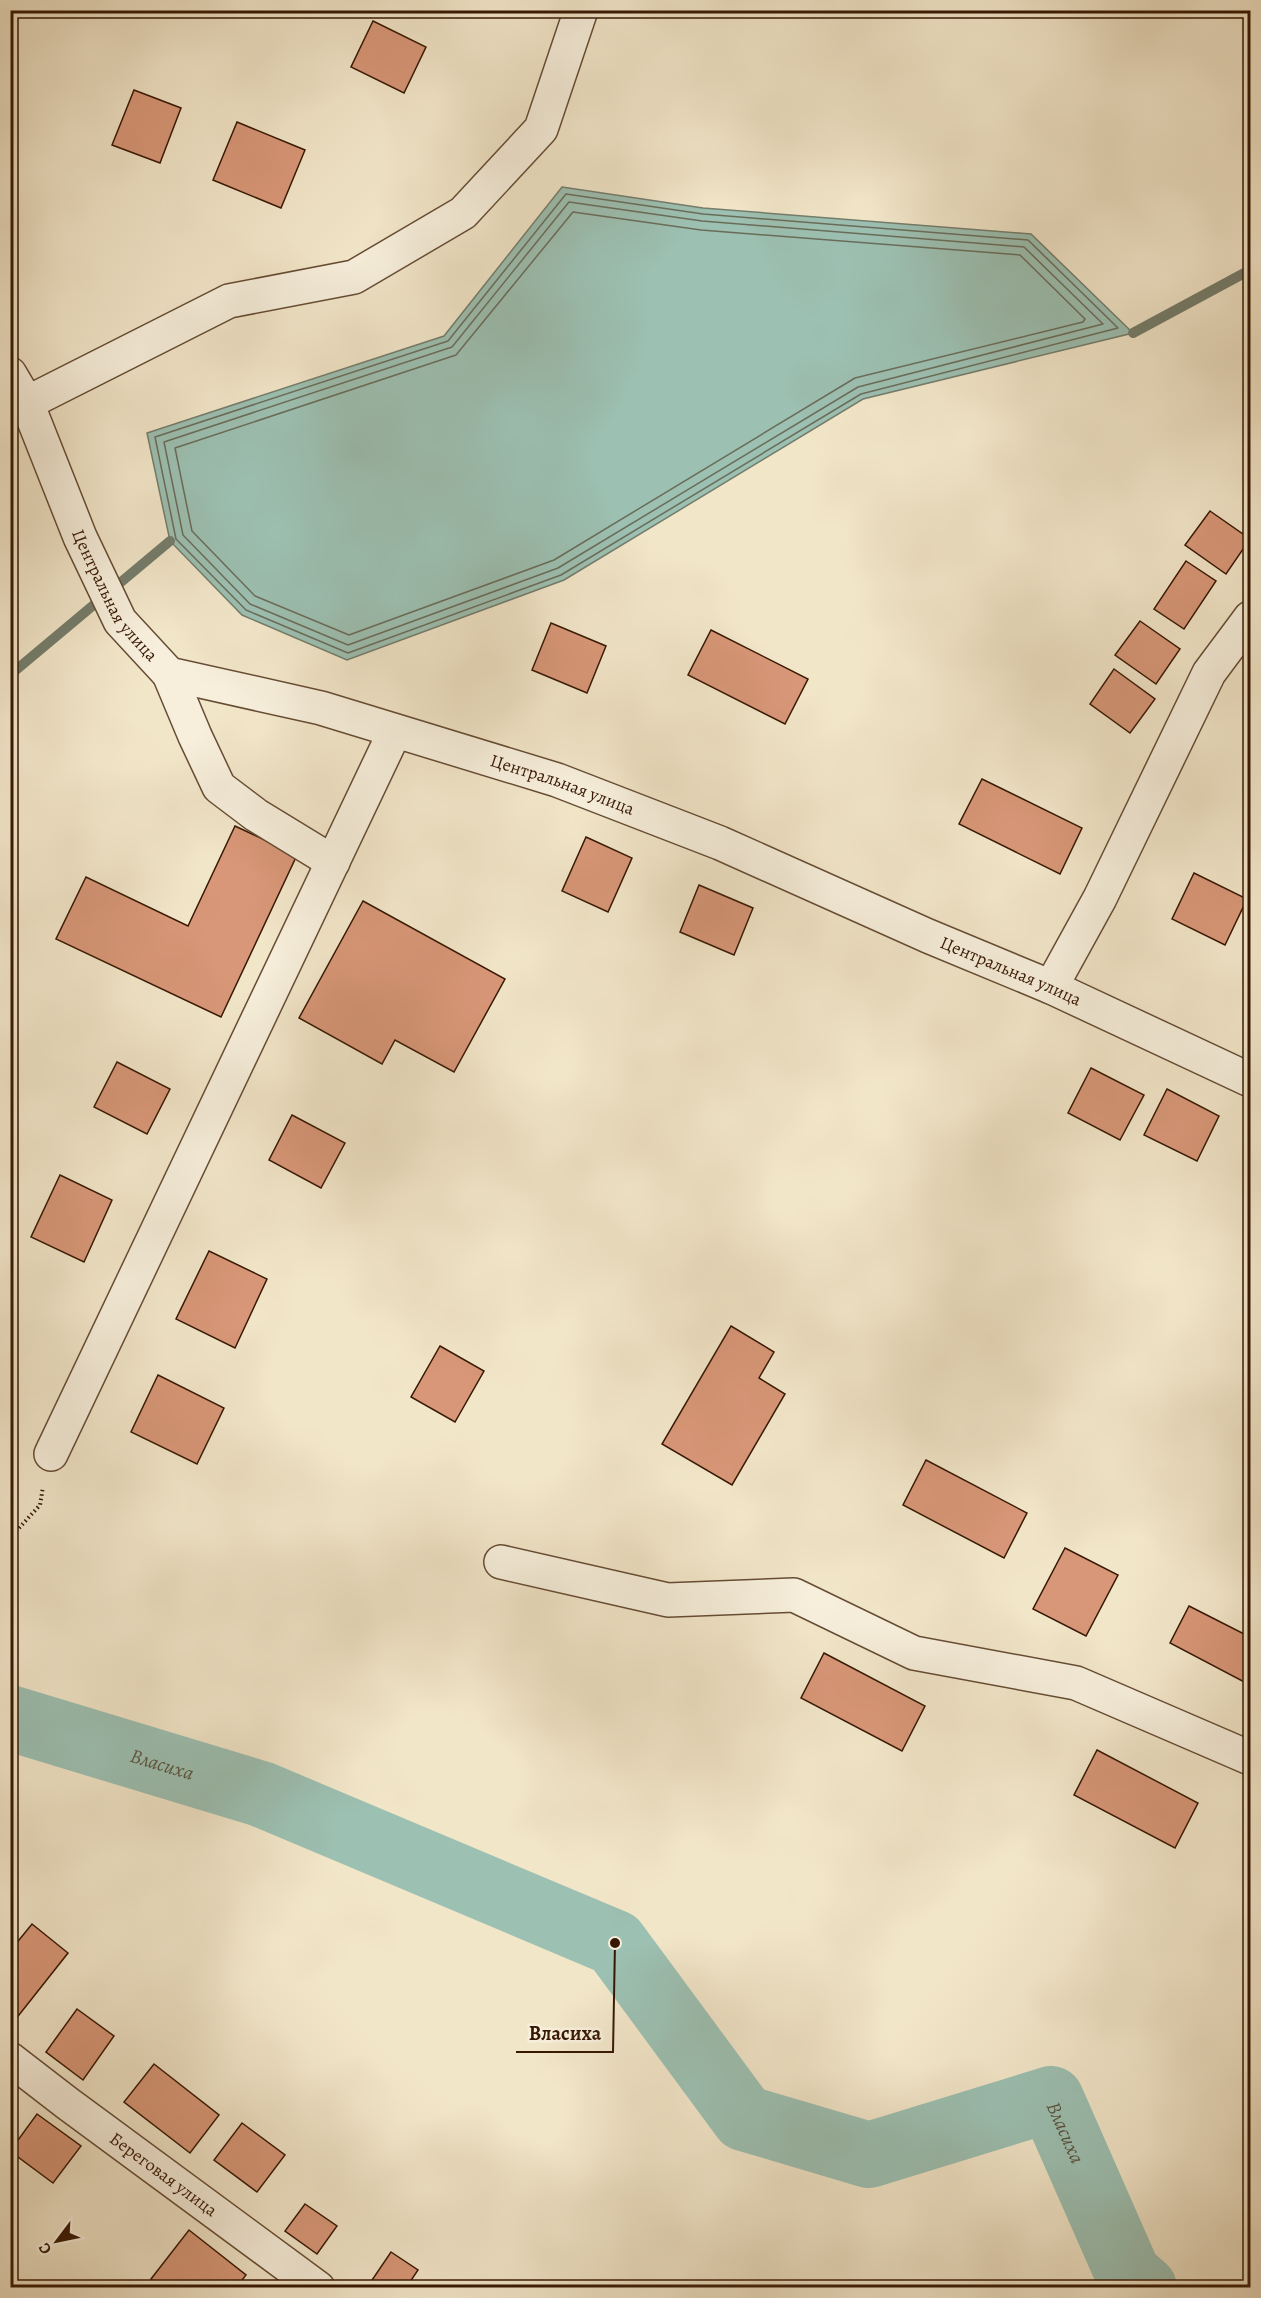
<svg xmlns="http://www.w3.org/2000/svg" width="1261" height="2298" font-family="Alegreya,serif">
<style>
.water{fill:#9cc0b2;stroke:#747d6c;stroke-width:1.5}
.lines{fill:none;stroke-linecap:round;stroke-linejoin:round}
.shore{stroke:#6a6c5a;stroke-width:1.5}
.stream{stroke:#747d6c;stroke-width:10}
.river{stroke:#9cc0b2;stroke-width:66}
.building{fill:#d89778;stroke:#371803;stroke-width:1.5}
.minor-casing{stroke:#664c34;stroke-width:36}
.path{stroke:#371803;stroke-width:4;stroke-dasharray:1.5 3;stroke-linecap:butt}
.minor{stroke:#f7efdc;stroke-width:33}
.labels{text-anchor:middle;stroke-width:5;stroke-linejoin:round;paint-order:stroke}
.street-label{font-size:18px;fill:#371803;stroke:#f7efdc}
.water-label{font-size:20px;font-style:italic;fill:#5a5340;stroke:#f7efdc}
.leader{fill:none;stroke:#371803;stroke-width:2}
.callout-dot{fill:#371803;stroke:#f7efdc;stroke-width:2}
.callout-label{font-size:20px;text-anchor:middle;font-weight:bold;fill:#371803;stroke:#f7efdc;stroke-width:5;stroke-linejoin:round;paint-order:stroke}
</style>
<rect width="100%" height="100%" fill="#f2e6c9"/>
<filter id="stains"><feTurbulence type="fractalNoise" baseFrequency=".00333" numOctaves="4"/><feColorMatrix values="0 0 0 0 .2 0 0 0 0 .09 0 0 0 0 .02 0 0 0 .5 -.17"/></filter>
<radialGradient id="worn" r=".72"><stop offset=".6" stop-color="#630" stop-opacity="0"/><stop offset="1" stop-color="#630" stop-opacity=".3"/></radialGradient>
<!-- water -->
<polygon class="water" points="562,187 703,208 1031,234 1133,333 863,399 564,580 347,660 242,615 170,541 147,433 444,336"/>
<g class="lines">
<!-- shore -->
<g class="shore">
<polygon points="566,194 703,214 1028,240 1118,328 861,394 561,575 348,653 246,610 176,539 155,437 448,341"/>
<polygon points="569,202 702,221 1024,247 1103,324 858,387 558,568 348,645 250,604 183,535 164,442 452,347"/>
<polygon points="573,212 701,230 1020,255 1085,319 1083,322 855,378 554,560 349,635 255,596 192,531 175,448 456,355"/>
</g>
<!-- stream -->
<g class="stream">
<polyline points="1133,333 1250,270"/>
<polyline points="10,675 170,541"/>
</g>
<!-- river -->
<path class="river" id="s1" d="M10 1718 261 1794 615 1943 744 2118 869 2155 1051 2099 1128 2274 1144 2288"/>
</g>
<!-- building -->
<g class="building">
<polygon points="373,21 426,47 404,93 351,67"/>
<polygon points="134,90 181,108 160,163 112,145"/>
<polygon points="237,122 305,150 281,208 213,180"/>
<polygon points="1210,511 1250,539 1226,574 1185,545"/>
<polygon points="1186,561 1216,581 1184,629 1154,609"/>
<polygon points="1140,621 1180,649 1156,684 1115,655"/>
<polygon points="551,623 606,646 587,693 532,670"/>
<polygon points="711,630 808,679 785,724 688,675"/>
<polygon points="1114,669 1155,699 1130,733 1090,704"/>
<polygon points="982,779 1082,828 1060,874 959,824"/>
<polygon points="235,826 297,855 221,1017 56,939 86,877 188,926"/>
<polygon points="586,837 632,858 608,912 562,891"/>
<polygon points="1194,873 1247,899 1225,945 1172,919"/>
<polygon points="699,885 753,908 734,955 680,932"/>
<polygon points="363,901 505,979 454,1072 395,1040 382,1064 299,1018"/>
<polygon points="117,1062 170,1089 147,1134 94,1107"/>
<polygon points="1091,1068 1144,1095 1120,1140 1068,1113"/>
<polygon points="1167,1089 1219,1116 1197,1161 1144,1135"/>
<polygon points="292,1115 345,1143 321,1188 269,1160"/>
<polygon points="60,1175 112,1200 84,1262 31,1237"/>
<polygon points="209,1251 267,1279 235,1348 176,1319"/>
<polygon points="731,1326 774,1352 759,1378 785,1394 732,1485 662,1444"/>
<polygon points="440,1346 484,1371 455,1422 411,1397"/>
<polygon points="158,1375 224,1408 197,1464 131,1432"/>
<polygon points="926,1460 1027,1513 1004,1558 903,1505"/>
<polygon points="1065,1548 1118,1575 1086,1636 1033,1609"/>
<polygon points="1189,1606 1250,1637 1250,1685 1170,1643"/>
<polygon points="824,1653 925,1706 902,1751 801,1698"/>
<polygon points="1097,1750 1198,1803 1175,1848 1074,1795"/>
<polygon points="32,1924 68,1953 15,2020 10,2017 10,1951"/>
<polygon points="77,2009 114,2036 83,2080 46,2052"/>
<polygon points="154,2064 219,2115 190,2153 124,2102"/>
<polygon points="37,2114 81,2146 53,2183 10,2151"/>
<polygon points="242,2123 285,2155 257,2192 214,2160"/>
<polygon points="305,2204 337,2226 317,2254 285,2231"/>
<polygon points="189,2230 246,2275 236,2288 162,2288 151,2279"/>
<polygon points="391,2252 418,2270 406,2288 377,2288 370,2283"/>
</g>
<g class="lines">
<!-- minor casing -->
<g class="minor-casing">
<g id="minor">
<path id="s2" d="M10 374 27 403 80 537 120 621 169 674 321 708 557 780 720 843 928 936 1051 987 1250 1080"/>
<polyline points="27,403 229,301 354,277 463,213 541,129 581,10"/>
<polyline points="169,674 195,736 219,787 256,815 333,862"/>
<polyline points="1051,987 1100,898 1209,673 1250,618"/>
<polyline points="51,1454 395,731"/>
<polyline points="501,1562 668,1600 794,1595 914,1653 1076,1683 1250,1758"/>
<path id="s3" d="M10 2059 67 2103 318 2288"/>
</g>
</g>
<!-- path -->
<polyline class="path" points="10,1538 40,1505 43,1487"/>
<!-- minor -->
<use href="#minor" class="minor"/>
</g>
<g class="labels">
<!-- street labels -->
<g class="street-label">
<text dy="6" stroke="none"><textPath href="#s2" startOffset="246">Центральная улица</textPath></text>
<text dy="6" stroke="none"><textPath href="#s2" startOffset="752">Центральная улица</textPath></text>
<text dy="6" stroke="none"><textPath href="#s2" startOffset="1238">Центральная улица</textPath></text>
<text dy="6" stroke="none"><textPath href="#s3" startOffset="192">Береговая улица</textPath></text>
</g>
<!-- water labels -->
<g class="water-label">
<text dy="7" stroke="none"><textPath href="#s1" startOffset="159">Власиха</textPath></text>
<text dy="7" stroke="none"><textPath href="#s1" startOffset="1221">Власиха</textPath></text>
</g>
</g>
<!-- callouts -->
<path class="leader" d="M615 1943L613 2052H516"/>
<circle class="callout-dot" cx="615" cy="1943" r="6"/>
<g class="callout-label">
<text x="565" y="2040">Власиха</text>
</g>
<!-- margin -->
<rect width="1261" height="2298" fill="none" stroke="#f2e6c9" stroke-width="36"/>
<rect x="12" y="12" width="1237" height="2274" fill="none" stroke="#371803" stroke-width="3"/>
<rect x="18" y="18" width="1225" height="2262" fill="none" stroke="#371803" stroke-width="1.5"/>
<!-- north arrow -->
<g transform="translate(57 2241) rotate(238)" stroke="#f7efdc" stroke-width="4.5" paint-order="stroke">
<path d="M0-4.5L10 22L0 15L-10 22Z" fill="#371803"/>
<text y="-9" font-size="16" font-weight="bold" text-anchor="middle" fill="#371803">С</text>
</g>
<rect width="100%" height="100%" filter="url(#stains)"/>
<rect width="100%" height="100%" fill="url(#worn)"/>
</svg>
